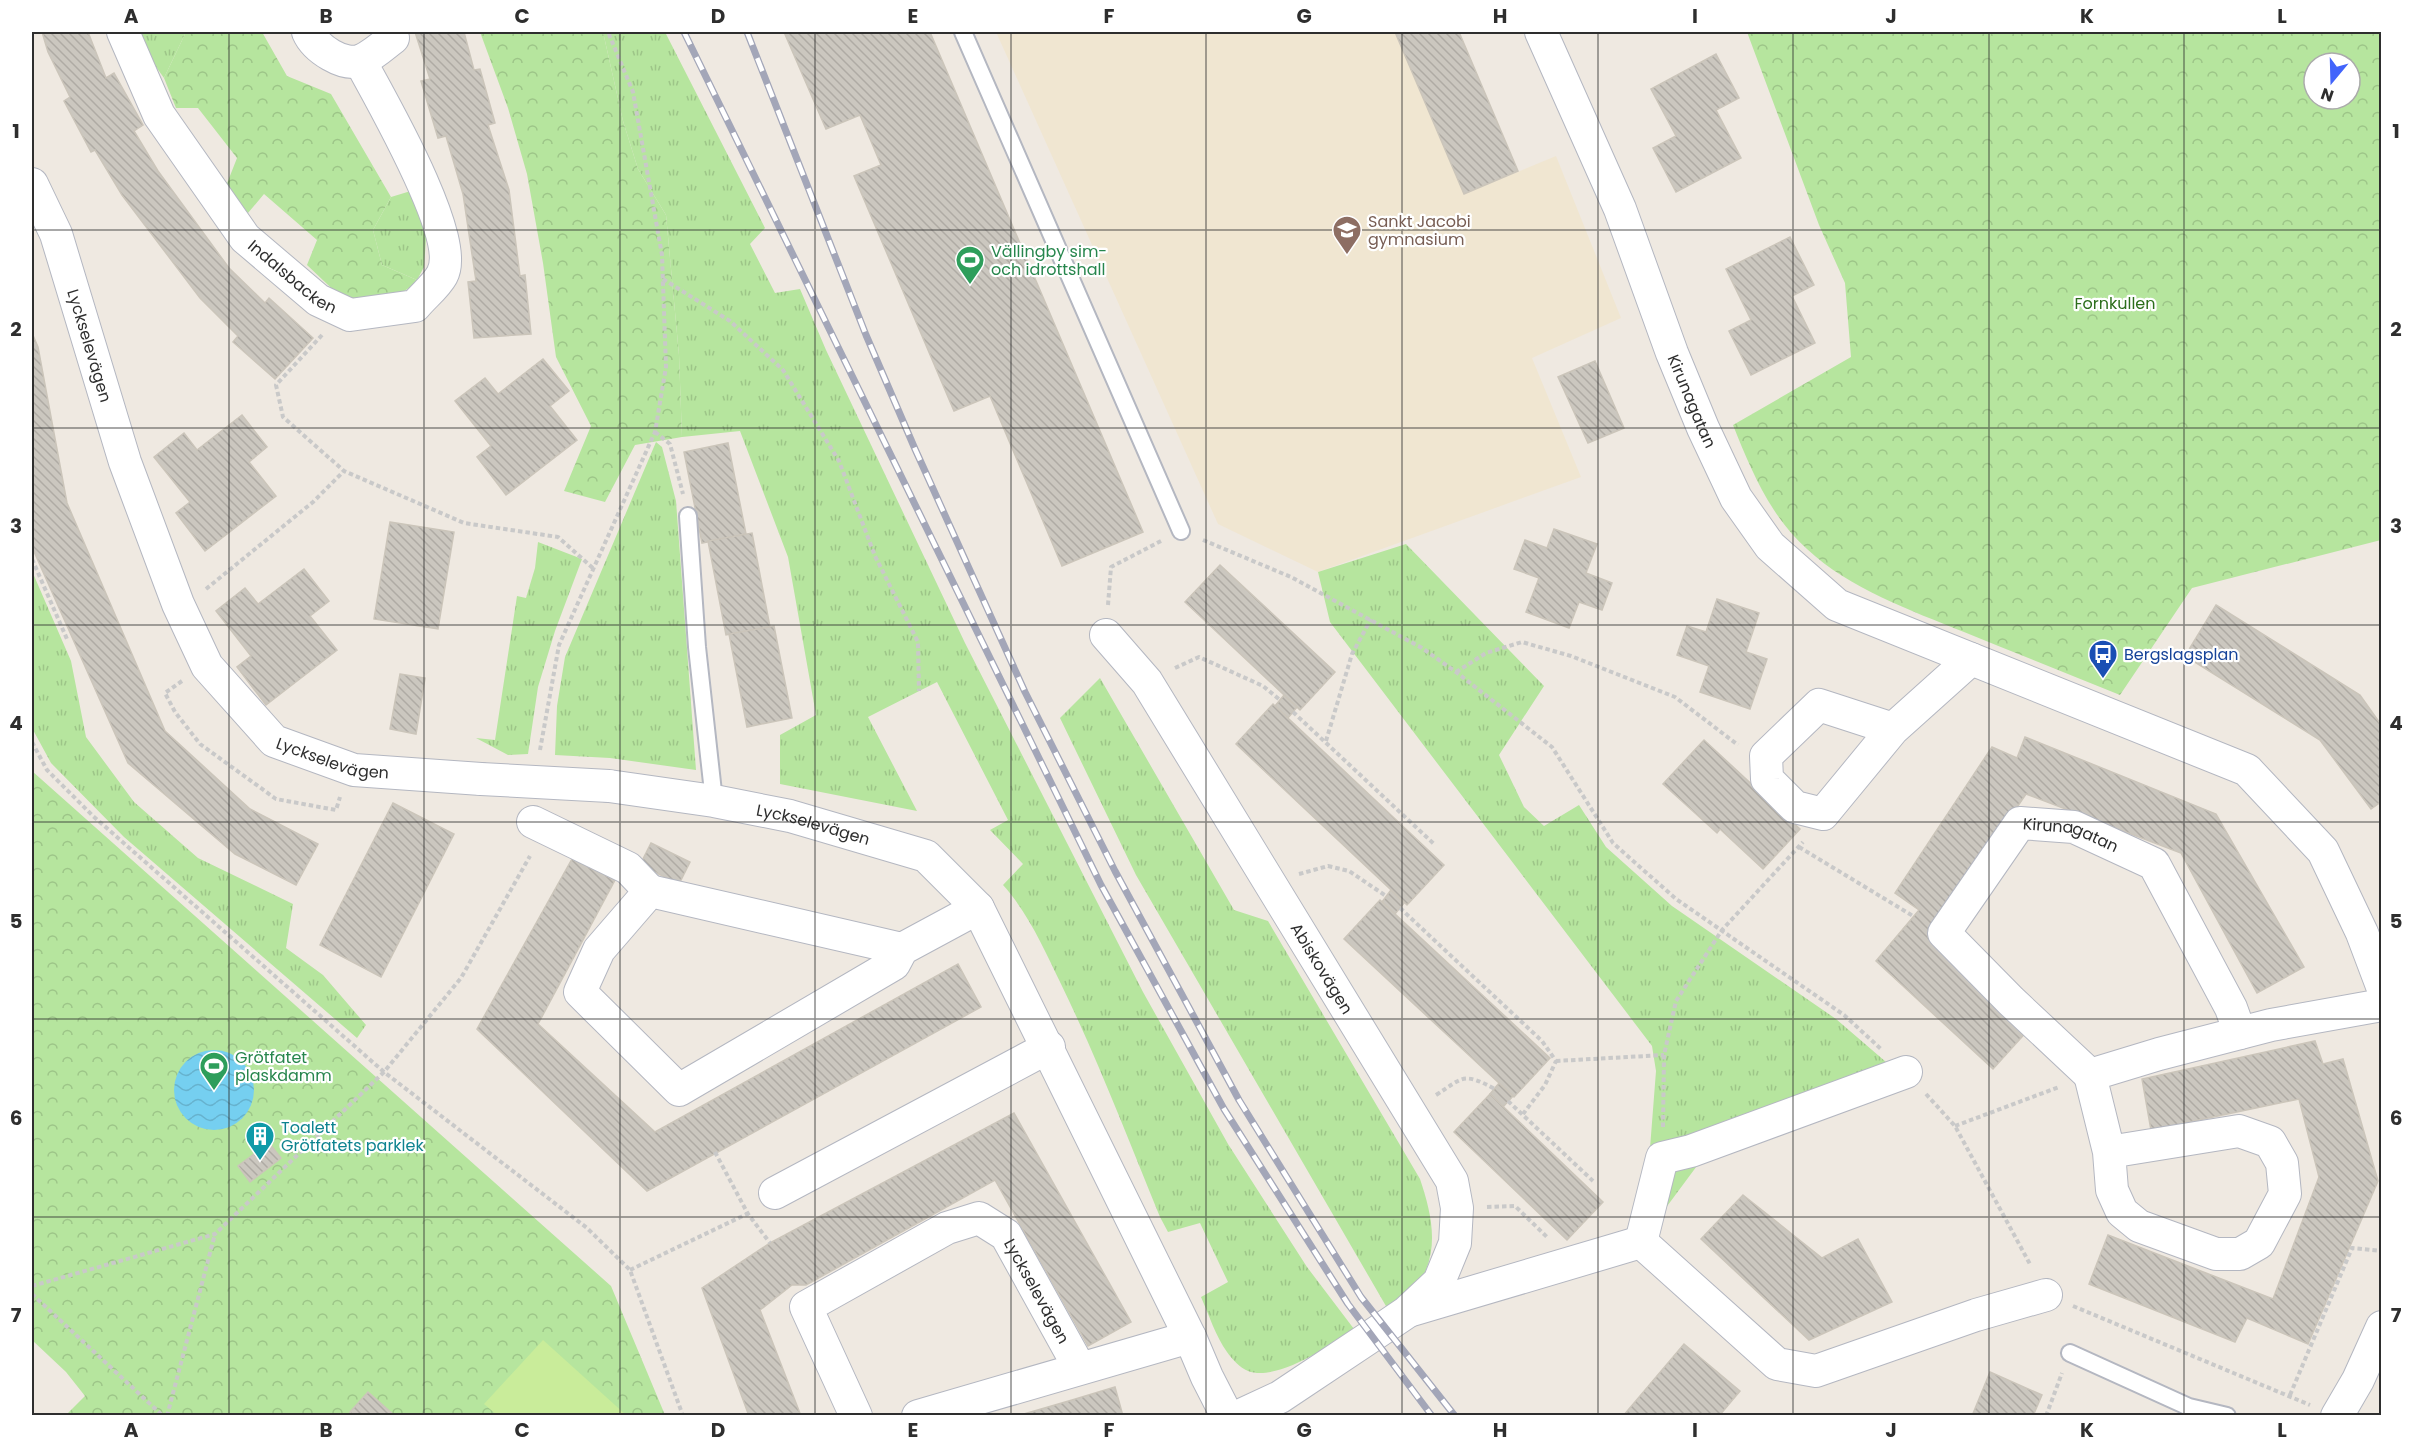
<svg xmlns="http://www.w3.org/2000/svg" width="2413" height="1447" font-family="Poppins,sans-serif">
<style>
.education{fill:#f0e6d1}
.grass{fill:url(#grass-tufts)}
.forest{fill:url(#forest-crowns);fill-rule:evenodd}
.pitch{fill:#c9ec9a}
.water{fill:url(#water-waves)}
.building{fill:url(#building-back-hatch);stroke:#cbc5ba;stroke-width:1.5}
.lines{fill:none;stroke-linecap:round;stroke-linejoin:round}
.lane-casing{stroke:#b4b7c1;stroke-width:20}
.street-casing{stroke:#b4b7c1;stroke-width:34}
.path{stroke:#c9c9c9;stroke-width:4;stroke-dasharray:4.5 3;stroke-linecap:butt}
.lane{stroke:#fff;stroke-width:16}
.street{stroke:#fff;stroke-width:32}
.rail-casing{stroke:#a3a6b8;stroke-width:7}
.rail{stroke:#fff;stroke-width:4.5;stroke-dasharray:14;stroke-linecap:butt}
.street-bridge-casing{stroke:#b4b7c1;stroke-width:34;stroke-linecap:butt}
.street-bridge{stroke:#fff;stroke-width:32}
.grid{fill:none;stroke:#2e2e2e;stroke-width:1.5;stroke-opacity:0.55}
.labels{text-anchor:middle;stroke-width:4.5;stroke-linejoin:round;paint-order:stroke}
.education-label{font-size:16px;fill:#785e54;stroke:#fff;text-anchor:start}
.leisure-label{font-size:16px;fill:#27864d;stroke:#fff;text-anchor:start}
.street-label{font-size:16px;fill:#2e2e2e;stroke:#fff}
.park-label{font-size:16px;fill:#2c6e1b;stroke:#fff}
.transit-label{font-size:16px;fill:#164399;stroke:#fff;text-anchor:start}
.culture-label{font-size:16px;fill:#0d838f;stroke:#fff;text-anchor:start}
.neatline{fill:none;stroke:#2e2e2e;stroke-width:2}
.grid-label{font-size:20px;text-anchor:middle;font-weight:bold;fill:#2e2e2e}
</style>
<defs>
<pattern id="grass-tufts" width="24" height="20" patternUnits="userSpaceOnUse" patternTransform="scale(1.5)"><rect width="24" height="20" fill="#b6e59e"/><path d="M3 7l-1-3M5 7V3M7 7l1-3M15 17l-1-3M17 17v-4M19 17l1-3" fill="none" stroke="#9dc588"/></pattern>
<pattern id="forest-crowns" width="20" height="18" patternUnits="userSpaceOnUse" patternTransform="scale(1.5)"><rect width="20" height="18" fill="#b6e59e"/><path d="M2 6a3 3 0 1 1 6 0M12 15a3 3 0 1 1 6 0" fill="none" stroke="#9dc588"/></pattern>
<pattern id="water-waves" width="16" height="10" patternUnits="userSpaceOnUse" patternTransform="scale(1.5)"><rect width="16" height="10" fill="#75cff0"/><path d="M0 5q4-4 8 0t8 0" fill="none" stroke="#66b2ce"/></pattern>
<pattern id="building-back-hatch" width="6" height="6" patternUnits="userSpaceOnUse" patternTransform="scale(1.5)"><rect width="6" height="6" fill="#cbc7bf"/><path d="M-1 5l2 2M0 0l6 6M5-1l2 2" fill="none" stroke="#afaba4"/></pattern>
</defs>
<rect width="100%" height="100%" fill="#efe9e1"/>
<!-- education -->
<polygon class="education" points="996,32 1395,32 1464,194 1556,156 1621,318 1532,358 1581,477 1318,572 1218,524"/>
<!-- grass -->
<g class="grass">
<polygon points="136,32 186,32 164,78 151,60"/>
<path d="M603 32H665L765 228 750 244 775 293 800 289 826 350 965 643 1143 992 1228 1144 1307 1267 1354 1329C1331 1345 1277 1382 1248 1371 1240 1368 1232 1359 1227 1352 1216 1337 1209 1315 1201 1297L1228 1282 1200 1223 1168 1232 1160 1217C1128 1139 1098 1060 1061 984 1044 949 1029 914 1003 885L1023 864 990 830 1008 820 937 682 868 717 917 811 780 784V735L816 715 788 557 740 431 682 437 679 355 666 215 638 169 623 121Z"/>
<polygon points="414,190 427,224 424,267 417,280 382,265 373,230 391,197"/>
<polygon points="656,442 662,447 676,501 696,770 610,758 555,755 557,706 565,657"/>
<polygon points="538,542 582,559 555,631 538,687 528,754 508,755 476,738 495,740 517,596 526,598 535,568"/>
<polygon points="1406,544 1544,686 1499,755 1524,807 1544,826 1579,805 1606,847 1672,906 1836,1019 1886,1062 1908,1087 1705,1155 1665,1209 1649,1161 1656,1071 1652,1046 1330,622 1318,572"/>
<polygon points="32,571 71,661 86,737 134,802 198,858 293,904 286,948 323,975 366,1025 357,1038 124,837 51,763 32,728"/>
<path d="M1100 678 1234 910 1268 921 1420 1179C1430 1209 1438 1240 1426 1270 1421 1283 1399 1302 1390 1313L1136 875 1060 718Z"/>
</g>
<!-- forest -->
<g class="forest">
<path d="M186 32H262L287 76 331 94 391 197 373 230 382 265 417 280C400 301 371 302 346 302L307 265 317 240 264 194 248 213 226 186 237 158 198 108H176L164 78Z"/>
<polygon points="480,32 603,32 623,121 638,169 666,215 679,355 682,437 635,445 605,502 564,491 591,426 556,357 543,263 527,174 508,108"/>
<path d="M1747 32H2381V540L2192 588 2120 695C2068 674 2016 653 1964 632 1910 610 1850 589 1807 549 1770 516 1751 470 1733 425L1851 357 1845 283 1819 225ZM2314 63H2350V99H2314Z"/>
<polygon points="32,771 611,1286 665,1415 66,1415 85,1396 66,1372 32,1340"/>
</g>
<!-- pitch -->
<polygon class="pitch" points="543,1340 626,1415 497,1415 484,1404"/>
<!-- water -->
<circle class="water" cx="214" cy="1090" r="40"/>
<!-- building -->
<g class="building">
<polygon points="42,32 88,32 106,78 114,73 143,125 134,131 158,171 229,268 265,303 269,298 313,338 275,379 233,342 238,336 200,298 122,195 95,150 91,152 64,101 70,97 48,52"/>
<polygon points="415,32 464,32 474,70 480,69 495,123 488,125 509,190 520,276 525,275 531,334 474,338 468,282 476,281 463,194 446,136 438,138 421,81 430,79"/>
<polygon points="784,32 930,32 1143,532 1062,566 990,396 954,411 854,176 881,165 860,115 826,129"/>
<polygon points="1395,32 1459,32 1518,171 1464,194"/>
<polygon points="1716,54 1739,98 1716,110 1741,158 1676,192 1653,148 1676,136 1651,89"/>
<polygon points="1790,237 1814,285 1792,296 1815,343 1751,375 1729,331 1751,320 1726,269"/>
<polygon points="32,333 38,347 67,503 165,731 250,809 318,844 296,885 235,854 128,763 32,547"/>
<polygon points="543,359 569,391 550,406 577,440 506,495 477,457 491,446 455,401 485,378 498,394"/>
<polygon points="1595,361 1624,428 1588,443 1558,377"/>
<polygon points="242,415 267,447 249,462 276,496 205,551 176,513 190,502 154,457 184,433 197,450"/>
<polygon points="728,443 746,534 702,543 684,452"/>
<polygon points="390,522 454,532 438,629 374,619"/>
<polygon points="1554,529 1597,544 1586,573 1612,583 1602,610 1579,602 1569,628 1526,612 1539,578 1514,569 1525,540 1547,548"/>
<polygon points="752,533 770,627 726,635 708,541"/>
<polygon points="1220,565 1335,672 1300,710 1185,602"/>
<polygon points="304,569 329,601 310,616 337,650 266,705 237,667 251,656 216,611 245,588 258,604"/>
<polygon points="1717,599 1759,613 1746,652 1767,659 1750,709 1700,692 1709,666 1677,655 1687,626 1706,632"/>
<polygon points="2216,605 2360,695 2382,726 2382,801 2371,809 2320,740 2185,656"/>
<polygon points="774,626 792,718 747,727 729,634"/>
<polygon points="400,674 425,678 416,734 390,729"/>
<polygon points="1284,695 1297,707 1288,718 1275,706"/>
<polygon points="1273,704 1444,865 1407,905 1236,744"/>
<polygon points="2025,737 2216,814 2304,967 2257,993 2181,853 2026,794 1928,937 2029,1029 1993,1069 1876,961 1919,910 1895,893 1992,747 2017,758"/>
<polygon points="1704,740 1800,829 1763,869 1720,829 1717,833 1663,784"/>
<polygon points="393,803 454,834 381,977 320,945"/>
<polygon points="651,843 690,862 679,884 640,865"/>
<polygon points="572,859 615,880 538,1024 655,1132 958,964 981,1007 647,1191 477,1029"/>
<polygon points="1391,890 1404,903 1395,914 1382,902"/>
<polygon points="1380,900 1550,1058 1514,1097 1344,939"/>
<polygon points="2315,1041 2323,1064 2343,1059 2378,1181 2308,1344 2247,1318 2235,1342 2089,1284 2108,1235 2273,1299 2319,1177 2299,1099 2151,1130 2142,1079"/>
<polygon points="1499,1083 1513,1096 1503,1107 1490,1094"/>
<polygon points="1490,1094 1603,1202 1567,1240 1454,1132"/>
<polygon points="1014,1113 1131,1322 1088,1346 995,1180 806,1285 792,1285 760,1310 801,1416 749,1416 702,1288 770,1243"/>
<polygon points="269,1143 281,1158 250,1182 238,1166"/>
<polygon points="1743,1195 1822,1258 1858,1239 1892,1302 1809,1340 1701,1239"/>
<polygon points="1684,1344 1740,1391 1719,1416 1623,1416"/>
<polygon points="1990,1372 2042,1395 2033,1416 1972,1416"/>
<polygon points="1115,1387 1123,1416 1017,1416 1072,1400"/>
<polygon points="368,1392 395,1416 353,1416 350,1412"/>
</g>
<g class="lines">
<!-- lane casing -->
<g class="lane-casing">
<g id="lane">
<polyline points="963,32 1181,531"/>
<polyline points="688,516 697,647 714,801"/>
<polyline points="2070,1353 2189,1407 2227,1416"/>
</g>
</g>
<!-- street casing -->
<g class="street-casing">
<g id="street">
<path id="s1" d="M123 32 159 115 245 238 318 300 350 315 415 306C423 296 436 286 442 275 462 239 380 98 360 61"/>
<path d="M308 32C315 48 344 68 362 60 373 55 384 45 393 38L390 32"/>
<path id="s2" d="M1541 32 1620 209 1672 353 1703 428 1736 498 1770 546 1837 605 2247 770 2323 851 2362 933 2382 986"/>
<path id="s3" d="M32 184 56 234 125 462 178 604 207 666 274 741 354 770 481 779"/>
<path id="s4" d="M1106 635 1147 682 1452 1181 1457 1208 1455 1243 1439 1282 1407 1312 1367 1339 1280 1397 1239 1416"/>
<polyline points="1893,729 1819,705 1766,756 1767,779 1795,807 1823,814 1893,729 1971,659"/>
<path id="s5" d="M609 786 714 801 790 816 926 856 978 908 1190 1337 1207 1377 1227 1416"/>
<polyline points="533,822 628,868 650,891"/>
<polyline points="902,949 894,964 679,1090 580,992 599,950 650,891 902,949 978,908"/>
<polyline points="1906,1072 1691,1151 1662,1158 1641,1242 1777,1364 1816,1371 1976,1315 2046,1295"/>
<path id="s6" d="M2090 1075 2011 1001 1944 933 2020 823 2074 827 2154 864 2231 1008 2240 1033"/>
<polyline points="2109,1152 2239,1131 2270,1142 2282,1163 2285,1194 2259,1243 2240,1254 2216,1254 2139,1226 2122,1212 2112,1190 2109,1152 2090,1075 2159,1054 2271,1025 2382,1005"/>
<polyline points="775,1193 1049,1047"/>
<polyline points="1412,1310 1641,1242"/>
<path id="s7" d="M856 1416 806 1307 947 1228 979 1218 1006 1235 1079 1367"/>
<polyline points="918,1416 1190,1337"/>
<polyline points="2337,1416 2358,1380 2382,1327"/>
</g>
</g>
<!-- path -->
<g class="path">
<polyline points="663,279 730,321 783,370 839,461 875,556 918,642 919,691"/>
<polyline points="322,335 276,385 283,417 344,471 464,523 558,537 594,569"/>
<polyline points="655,432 670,444 683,494"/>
<polyline points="1203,540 1291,577 1422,648 1456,672 1552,747 1613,843 1676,899 1844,1015 1881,1049"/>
<polyline points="32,559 67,639"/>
<polyline points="206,589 313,502 344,471"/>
<polyline points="1108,605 1111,567 1161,541"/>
<polyline points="1175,668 1199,657 1263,686 1280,700"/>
<polyline points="1456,672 1486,653 1522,642 1571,656 1675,697 1738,745"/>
<polyline points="182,681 165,693 175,712 200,744 276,799 336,810 340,797"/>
<polyline points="1293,712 1434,844"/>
<polyline points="1326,741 1352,654 1371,619"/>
<polyline points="32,742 47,770 93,816 384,1072 587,1228 630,1270 683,1416"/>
<polyline points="540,750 559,645 655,432 666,367 662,255 633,92 608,32"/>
<polyline points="1799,847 1913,916"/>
<polyline points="1299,874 1328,866 1349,871 1386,896"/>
<polyline points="1400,908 1542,1041 1556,1061 1545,1085 1523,1114"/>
<polyline points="1556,1061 1664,1055"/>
<polyline points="1926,1094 1955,1126 2031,1266"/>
<path d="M1436 1095C1464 1077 1463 1072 1495 1089"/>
<polyline points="1508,1101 1593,1181"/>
<polyline points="1955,1126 2059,1087"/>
<polyline points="1663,1127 1664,1055 1676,1001 1722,930 1803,842"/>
<polyline points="715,1152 748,1214 770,1243"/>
<polyline points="1487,1207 1515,1206 1548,1238"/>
<polyline points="630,1270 751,1212"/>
<polyline points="32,1286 215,1234 384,1072 461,978 530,856"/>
<polyline points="32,1294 163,1416"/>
<polyline points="2073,1306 2310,1405"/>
<polyline points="2290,1395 2352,1248 2382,1251"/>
<polyline points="167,1416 215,1234"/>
<polyline points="2046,1416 2062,1373"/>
</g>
<!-- lane -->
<use href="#lane" class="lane"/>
<!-- street -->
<use href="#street" class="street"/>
<!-- rail casing -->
<g class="rail-casing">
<g id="rail">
<polyline points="684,32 1101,885 1224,1109 1348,1304 1432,1416"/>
<polyline points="747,32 866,335 915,449 1025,692 1115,871 1239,1100 1361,1297 1455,1416"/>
</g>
</g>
<!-- rail -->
<use href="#rail" class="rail"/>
<!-- street-bridge casing -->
<g class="street-bridge-casing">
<polyline id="street-bridge" points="481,779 609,786"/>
</g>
<!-- street-bridge -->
<use href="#street-bridge" class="street-bridge"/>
</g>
<!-- grid -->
<path class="grid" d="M229 32V1416M424 32V1416M620 32V1416M815 32V1416M1011 32V1416M1206 32V1416M1402 32V1416M1598 32V1416M1793 32V1416M1989 32V1416M2184 32V1416M32 230H2382M32 428H2382M32 625H2382M32 822H2382M32 1019H2382M32 1217H2382"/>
<!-- icons -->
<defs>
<g id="school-pin" transform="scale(1.5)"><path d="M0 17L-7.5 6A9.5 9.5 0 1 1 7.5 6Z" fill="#8d6e63" stroke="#fff"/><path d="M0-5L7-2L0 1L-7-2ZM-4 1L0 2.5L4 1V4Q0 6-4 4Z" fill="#fff"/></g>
<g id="stadium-pin" transform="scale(1.5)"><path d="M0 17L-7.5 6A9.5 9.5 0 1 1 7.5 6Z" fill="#2e9e5b" stroke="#fff"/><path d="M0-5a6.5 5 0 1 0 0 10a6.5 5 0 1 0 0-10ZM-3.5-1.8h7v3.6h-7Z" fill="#fff"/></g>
<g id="bus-pin" transform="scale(1.5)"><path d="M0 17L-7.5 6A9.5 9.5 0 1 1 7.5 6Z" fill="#1a4fb4" stroke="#fff"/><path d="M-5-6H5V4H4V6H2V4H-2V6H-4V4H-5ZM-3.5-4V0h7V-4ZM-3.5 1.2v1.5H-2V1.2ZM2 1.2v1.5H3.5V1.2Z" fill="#fff"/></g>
<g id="building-pin" transform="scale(1.5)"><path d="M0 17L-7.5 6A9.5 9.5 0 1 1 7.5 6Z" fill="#0f9aa8" stroke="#fff"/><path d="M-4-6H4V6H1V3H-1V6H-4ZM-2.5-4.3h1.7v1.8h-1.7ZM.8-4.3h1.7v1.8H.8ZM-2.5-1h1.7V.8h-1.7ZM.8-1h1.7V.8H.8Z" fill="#fff"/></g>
</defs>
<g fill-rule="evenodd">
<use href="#school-pin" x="1347" y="230"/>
<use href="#stadium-pin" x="970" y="260"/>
<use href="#bus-pin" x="2103" y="654"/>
<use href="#stadium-pin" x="214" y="1066"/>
<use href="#building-pin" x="260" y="1136"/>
</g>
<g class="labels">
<!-- education labels -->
<g class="education-label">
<text x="1368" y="227">Sankt Jacobi<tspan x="1368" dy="18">gymnasium</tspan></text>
</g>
<!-- leisure labels -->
<g class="leisure-label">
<text x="991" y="257">Vällingby sim-<tspan x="991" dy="18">och idrottshall</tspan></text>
<text x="235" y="1063">Grötfatet<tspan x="235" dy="18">plaskdamm</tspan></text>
</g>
<!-- street labels -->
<g class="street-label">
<text dy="6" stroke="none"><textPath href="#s1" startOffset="302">Indalsbacken</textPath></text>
<text dy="6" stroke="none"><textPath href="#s3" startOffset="172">Lyckselevägen</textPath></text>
<text dy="6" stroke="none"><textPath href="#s2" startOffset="399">Kirunagatan</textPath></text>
<text dy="6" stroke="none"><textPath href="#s3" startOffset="676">Lyckselevägen</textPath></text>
<text dy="6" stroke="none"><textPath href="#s5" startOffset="208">Lyckselevägen</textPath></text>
<text dy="6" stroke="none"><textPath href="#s6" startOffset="390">Kirunagatan</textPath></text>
<text dy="6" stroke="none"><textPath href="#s4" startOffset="398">Abiskovägen</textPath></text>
<text dy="6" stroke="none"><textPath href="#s7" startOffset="411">Lyckselevägen</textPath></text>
</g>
<!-- park labels -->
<g class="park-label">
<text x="2115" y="309">Fornkullen</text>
</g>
<!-- transit labels -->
<g class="transit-label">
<text x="2124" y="660">Bergslagsplan</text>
</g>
<!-- culture labels -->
<g class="culture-label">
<text x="281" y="1133">Toalett<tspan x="281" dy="18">Grötfatets parklek</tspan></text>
</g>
</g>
<!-- border -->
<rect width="2413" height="1447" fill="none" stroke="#ffffff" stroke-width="66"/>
<!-- north arrow -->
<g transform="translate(2332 81) rotate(199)"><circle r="28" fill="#ffffff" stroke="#ababab" stroke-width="1.5"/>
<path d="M0-4.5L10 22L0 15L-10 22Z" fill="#4264fb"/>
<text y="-9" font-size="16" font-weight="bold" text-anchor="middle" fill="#2e2e2e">N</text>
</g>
<rect x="33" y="33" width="2347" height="1381" class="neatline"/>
<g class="grid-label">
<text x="131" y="23">A</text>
<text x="326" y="23">B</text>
<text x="522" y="23">C</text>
<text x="718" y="23">D</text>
<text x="913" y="23">E</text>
<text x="1109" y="23">F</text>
<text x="1304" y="23">G</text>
<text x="1500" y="23">H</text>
<text x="1695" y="23">I</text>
<text x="1891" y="23">J</text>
<text x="2087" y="23">K</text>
<text x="2282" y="23">L</text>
<text x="16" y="138">1</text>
<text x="2396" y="138">1</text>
<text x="16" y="336">2</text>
<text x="2396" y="336">2</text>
<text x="16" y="533">3</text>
<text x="2396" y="533">3</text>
<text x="16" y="730">4</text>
<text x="2396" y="730">4</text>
<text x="16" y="928">5</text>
<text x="2396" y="928">5</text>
<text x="16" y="1125">6</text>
<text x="2396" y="1125">6</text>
<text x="16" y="1322">7</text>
<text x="2396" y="1322">7</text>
<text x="131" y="1437">A</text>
<text x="326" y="1437">B</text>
<text x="522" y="1437">C</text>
<text x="718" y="1437">D</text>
<text x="913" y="1437">E</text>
<text x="1109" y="1437">F</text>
<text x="1304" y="1437">G</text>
<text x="1500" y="1437">H</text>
<text x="1695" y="1437">I</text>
<text x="1891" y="1437">J</text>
<text x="2087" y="1437">K</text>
<text x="2282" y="1437">L</text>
</g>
</svg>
